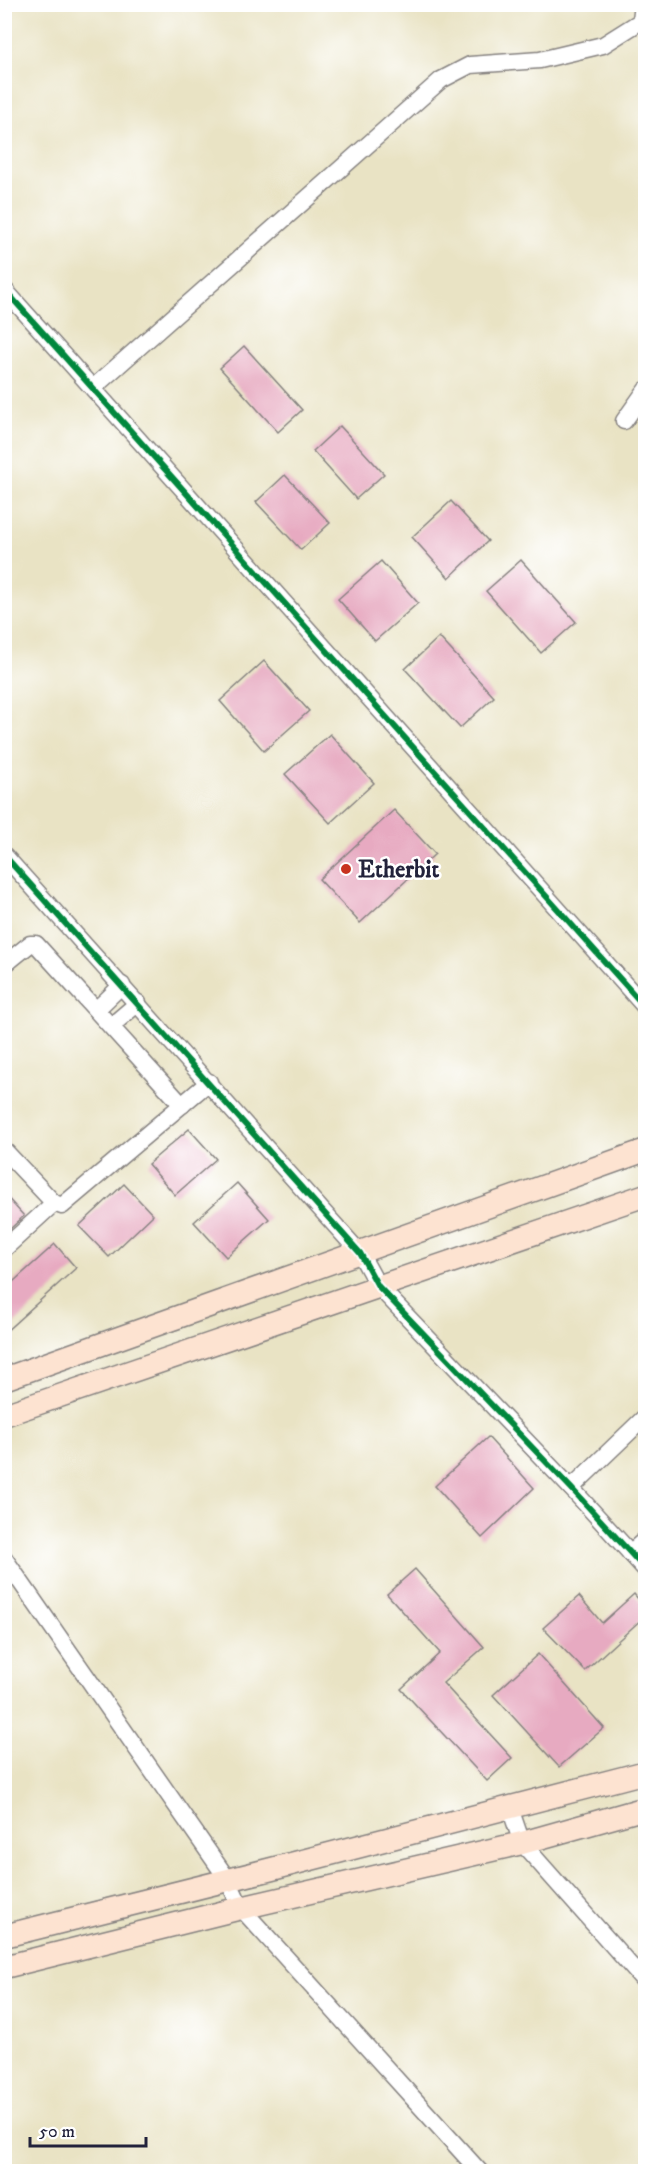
<svg xmlns="http://www.w3.org/2000/svg" width="650" height="2176" font-family="'IM FELL DW Pica',serif">
<style>
.building{fill:#e7aac1}
.lines{fill:none;stroke-linecap:round;stroke-linejoin:round}
.street-casing{stroke:#868280;stroke-width:19}
.secondary-casing{stroke:#868280;stroke-width:25}
.street{stroke:#fff;stroke-width:16}
.secondary{stroke:#fde3d1;stroke-width:22}
.cycleway-casing{stroke:#fff;stroke-width:10}
.cycleway{stroke:#00873e;stroke-width:6}
.poi-dot{fill:#c8321e;stroke:#fff;stroke-width:2}
.labels{text-anchor:middle;stroke-width:5;stroke-linejoin:round;paint-order:stroke}
.poi-label{font-size:24px;font-weight:bold;fill:#22223b;stroke:#fff;text-anchor:start}
</style>
<rect width="100%" height="100%" fill="#fff"/>
<filter id="ink" filterUnits="userSpaceOnUse"><feTurbulence type="fractalNoise" baseFrequency=".0167" numOctaves="2"/><feDisplacementMap in="SourceGraphic" scale="12" xChannelSelector="R" yChannelSelector="G"/><feConvolveMatrix kernelMatrix="1 2 1 2 8 2 1 2 1" color-interpolation-filters="sRGB"/></filter>
<filter id="wash" filterUnits="userSpaceOnUse"><feTurbulence type="fractalNoise" baseFrequency=".008" numOctaves="4" result="noise"/><feDisplacementMap in="SourceGraphic" scale="24" xChannelSelector="R" yChannelSelector="G"/><feGaussianBlur stdDeviation="1.35" result="paint"/><feColorMatrix in="noise" values="0 0 0 0 0 0 0 0 0 0 0 0 0 0 0 0 0 1.4 0 .05"/><feComposite in="paint" operator="in"/></filter>
<g filter="url(#wash)">
<rect width="100%" height="100%" fill="#e9e3c4"/>
<g id="blocks">
<!-- building -->
<g class="building">
<polygon points="244,346 302,410 278,432 220,368"/>
<polygon points="340,426 384,474 356,499 313,451"/>
<polygon points="285,475 330,523 301,550 256,502"/>
<polygon points="451,501 488,541 449,578 412,537"/>
<polygon points="521,560 576,622 541,653 486,591"/>
<polygon points="381,561 418,603 375,641 338,599"/>
<polygon points="439,637 494,697 460,728 405,669"/>
<polygon points="264,661 309,711 264,751 220,701"/>
<polygon points="330,734 374,783 330,823 285,774"/>
<polygon points="394,810 435,854 360,923 319,879"/>
<polygon points="189,1129 216,1159 175,1195 148,1164"/>
<polygon points="237,1183 269,1219 226,1257 194,1222"/>
<polygon points="124,1184 153,1215 109,1257 79,1226"/>
<polygon points="4,1194 24,1216 9,1230 4,1224"/>
<polygon points="55,1244 76,1268 4,1333 4,1290"/>
<polygon points="488,1437 534,1488 482,1538 435,1486"/>
<polygon points="415,1569 484,1647 443,1683 512,1758 487,1781 401,1689 440,1653 387,1594"/>
<polygon points="634,1594 645,1607 645,1616 585,1671 543,1628 579,1596 602,1623"/>
<polygon points="538,1654 604,1728 559,1767 493,1695"/>
</g>
</g>
</g>
<g filter="url(#ink)">
<use href="#blocks" fill-opacity="0" stroke="#868280" stroke-width="1.5"/>
<g class="lines">
<!-- street casing -->
<g class="street-casing">
<g id="street">
<polyline points="641,21 643,4"/>
<polyline points="4,289 646,1008"/>
<polyline points="94,387 441,80 470,65 540,60 603,45 641,21 646,21"/>
<polyline points="624,421 646,390"/>
<polyline points="4,855 360,1253 378,1286 571,1488 646,1570"/>
<polyline points="4,965 30,944 36,944 182,1105"/>
<polyline points="96,1010 122,985"/>
<polyline points="111,1026 138,1003"/>
<polyline points="4,1150 54,1203 62,1206 209,1082"/>
<polyline points="4,1249 54,1203"/>
<polyline points="571,1488 646,1416"/>
<polyline points="630,1553 646,1539"/>
<polyline points="4,1558 228,1880 241,1908 480,2172"/>
<polyline points="510,1808 522,1843 646,1983"/>
</g>
</g>
<!-- secondary casing -->
<g class="secondary-casing">
<g id="secondary">
<polyline points="4,1379 646,1150"/>
<polyline points="4,1415 646,1195"/>
<polyline points="4,1936 272,1869 646,1772"/>
<polyline points="4,1967 241,1908 522,1843 646,1808"/>
</g>
</g>
<!-- street -->
<use href="#street" class="street"/>
<!-- secondary -->
<use href="#secondary" class="secondary"/>
<!-- cycleway casing -->
<g class="cycleway-casing">
<g id="cycleway">
<polyline points="4,289 646,1008"/>
<polyline points="4,855 360,1253 378,1286 571,1488 646,1570"/>
</g>
</g>
<!-- cycleway -->
<use href="#cycleway" class="cycleway"/>
</g>
</g>
<!-- markers -->
<circle class="poi-dot" cx="346" cy="869" r="6"/>
<g class="labels">
<!-- poi labels -->
<g class="poi-label">
<text x="358" y="877">Etherbit</text>
</g>
</g>
<!-- margin -->
<rect width="650" height="2176" fill="none" stroke="#fff" stroke-width="24"/>
<!-- scale -->
<path d="M30 2137v9h116v-9" fill="none" stroke="#22223b" stroke-width="3"/>
<text x="39" y="2137" font-size="18" fill="#22223b" stroke="#ffffff" stroke-width="4.5" paint-order="stroke">50 m</text>
</svg>
